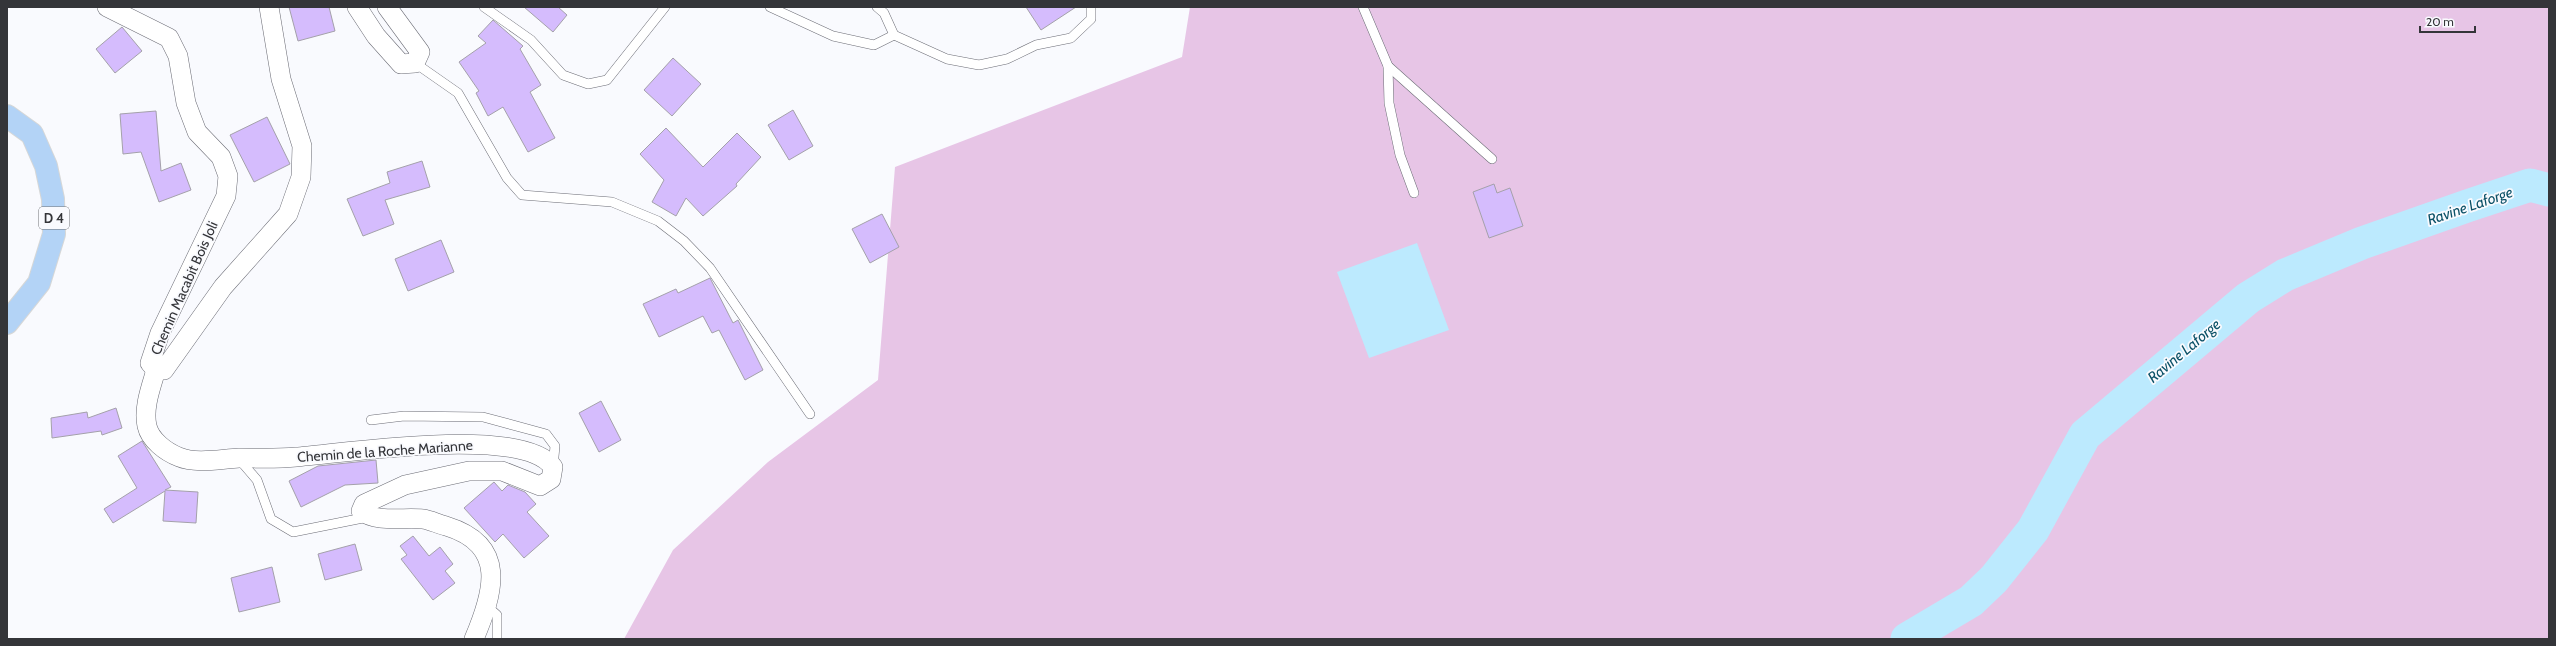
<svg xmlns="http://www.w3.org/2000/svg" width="2556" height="646" font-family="Cabin,sans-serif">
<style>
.green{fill:#e7c5e6}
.water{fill:#bceafe}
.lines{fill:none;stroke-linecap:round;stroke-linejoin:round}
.river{stroke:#bceafe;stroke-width:33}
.building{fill:#d5bcfd;stroke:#a4a1aa}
.service-casing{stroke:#6c6d76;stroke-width:10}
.minor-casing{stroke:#6c6d76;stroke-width:20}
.primary-casing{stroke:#d6d7d7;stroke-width:24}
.service{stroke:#fff;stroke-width:9}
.minor{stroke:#fff;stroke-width:19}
.primary{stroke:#b3d3f6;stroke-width:22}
.labels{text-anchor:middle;stroke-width:3.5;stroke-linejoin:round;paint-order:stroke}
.shield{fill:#f9fafe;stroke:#6f7074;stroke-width:1}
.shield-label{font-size:13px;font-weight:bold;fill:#343539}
.street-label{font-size:14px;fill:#343539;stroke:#f9fafe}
.water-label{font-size:15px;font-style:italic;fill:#0b5167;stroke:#f9fafe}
</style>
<rect width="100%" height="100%" fill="#f9fafe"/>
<!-- green -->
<polygon class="green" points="1190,7 2549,7 2549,639 624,639 673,550 768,462 878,380 895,167 1182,57"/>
<!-- water -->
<polygon class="water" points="1417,243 1449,330 1369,358 1337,272"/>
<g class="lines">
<!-- river -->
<polyline class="river" points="1907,639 1971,601 1994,579 2033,530 2085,435 2248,298 2285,275 2362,243 2467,206 2530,185 2549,190"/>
</g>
<!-- building -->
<g class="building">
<polygon points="289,7 329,7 335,31 298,41"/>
<polygon points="524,7 558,7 567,15 553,32"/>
<polygon points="1026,7 1076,7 1041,30"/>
<polygon points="493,20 523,46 520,49 541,85 530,92 555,138 528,152 503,107 488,116 476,93 479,91 459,62 486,43 478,36"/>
<polygon points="122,27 142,51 115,73 96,49"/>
<polygon points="673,58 701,84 672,116 644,90"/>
<polygon points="793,110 813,146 789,160 768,125"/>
<polygon points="156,111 161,171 181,163 191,190 159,202 141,152 123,154 120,114"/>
<polygon points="267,117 290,164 254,182 230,135"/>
<polygon points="666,128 703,167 737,133 761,157 736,184 737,186 703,216 686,198 676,216 652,202 664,180 640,154"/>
<polygon points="422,161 430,187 385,200 394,224 363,236 347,199 390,183 387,172"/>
<polygon points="1494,184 1497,193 1510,188 1523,226 1489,238 1473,192"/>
<polygon points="882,214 899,247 870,263 852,229"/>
<polygon points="441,240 454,272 408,291 395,259"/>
<polygon points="710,278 733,323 738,320 763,370 745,380 719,330 712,333 703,316 659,337 643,304 676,289 678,293"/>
<polygon points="601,401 621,440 599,452 579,413"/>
<polygon points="116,408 122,428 102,435 101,431 52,438 51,418 87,412 88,418"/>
<polygon points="142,441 171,487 165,490 198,492 196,523 163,521 165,491 113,523 104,509 137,488 118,456"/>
<polygon points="376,460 378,483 345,485 301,507 289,481 318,466"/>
<polygon points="494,482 502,491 508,485 525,492 536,504 527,512 549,536 524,558 503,534 495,542 464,508"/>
<polygon points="413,536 429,556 440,547 453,564 445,571 455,583 433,600 401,559 407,555 400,546"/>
<polygon points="355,544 362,570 325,580 318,554"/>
<polygon points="272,567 280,602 239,612 231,578"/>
</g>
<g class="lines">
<!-- service casing -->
<g class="service-casing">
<g id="service">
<polyline points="484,7 531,40 563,75 588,84 607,80 665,7"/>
<polyline points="770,7 833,36 874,45 894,35 884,13 877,7"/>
<polyline points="1363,7 1388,66 1389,103 1400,155 1414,193"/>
<polyline points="894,35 947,59 979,65 1007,59 1036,45 1071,38 1091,19 1091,7"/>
<polyline points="415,63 458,93 507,178 522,195 612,202 658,221 684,241 710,268 810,414"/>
<polyline points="1388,66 1492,159"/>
<polyline points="371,420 404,416 483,417 546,434 555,446 553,467"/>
<polyline points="239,459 257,480 271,519 293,532 368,517"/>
<polyline points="488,607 497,615 497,639"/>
</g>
</g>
<!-- minor casing -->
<g class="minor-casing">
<g id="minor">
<polyline points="107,7 169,38 178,56 186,103 197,132 221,157 228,176 226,196 160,333 150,363 156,370 164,370 223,287 288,214 301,177 302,146 281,79 269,7"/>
<polyline points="357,7 376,36 401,64 415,63 420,52 387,7"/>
<path d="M156 370C151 387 143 408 147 426 150 440 166 452 179 457 196 464 220 459 239 458 258 458 277 459 296 457 347 453 523 425 553 467L551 479 540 486 502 471H469L405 485 364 504 361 511C377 523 403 517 423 519 430 520 438 524 446 526 508 545 494 592 474 639"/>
</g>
</g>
<!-- primary casing -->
<g class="primary-casing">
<polyline id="primary" points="7,116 32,134 46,166 53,199 54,234 39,283 7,323"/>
</g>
<!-- service -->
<use href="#service" class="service"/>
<!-- minor -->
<use href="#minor" class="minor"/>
<!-- primary -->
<use href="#primary" class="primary"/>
</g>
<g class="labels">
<!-- shield labels -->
<rect class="shield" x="39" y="207" width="30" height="22" rx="3"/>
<g class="shield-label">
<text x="54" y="223">D 4</text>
</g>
<!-- street labels -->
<g class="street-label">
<text transform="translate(184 288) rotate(-66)" y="5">Chemin Macabit Bois Joli</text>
<text transform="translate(385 451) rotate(-4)" y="5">Chemin de la Roche Marianne</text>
</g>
<!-- water labels -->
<g class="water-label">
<text transform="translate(2470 206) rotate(-19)" y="5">Ravine Laforge</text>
<text transform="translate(2184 351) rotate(-40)" y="5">Ravine Laforge</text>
</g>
</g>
<!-- border -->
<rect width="2556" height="646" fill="none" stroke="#343539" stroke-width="16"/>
<!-- scale -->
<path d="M2420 26v6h55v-6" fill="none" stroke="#343539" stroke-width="2"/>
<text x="2426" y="26" font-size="12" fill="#343539" stroke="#f9fafe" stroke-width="3" paint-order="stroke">20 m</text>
</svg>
